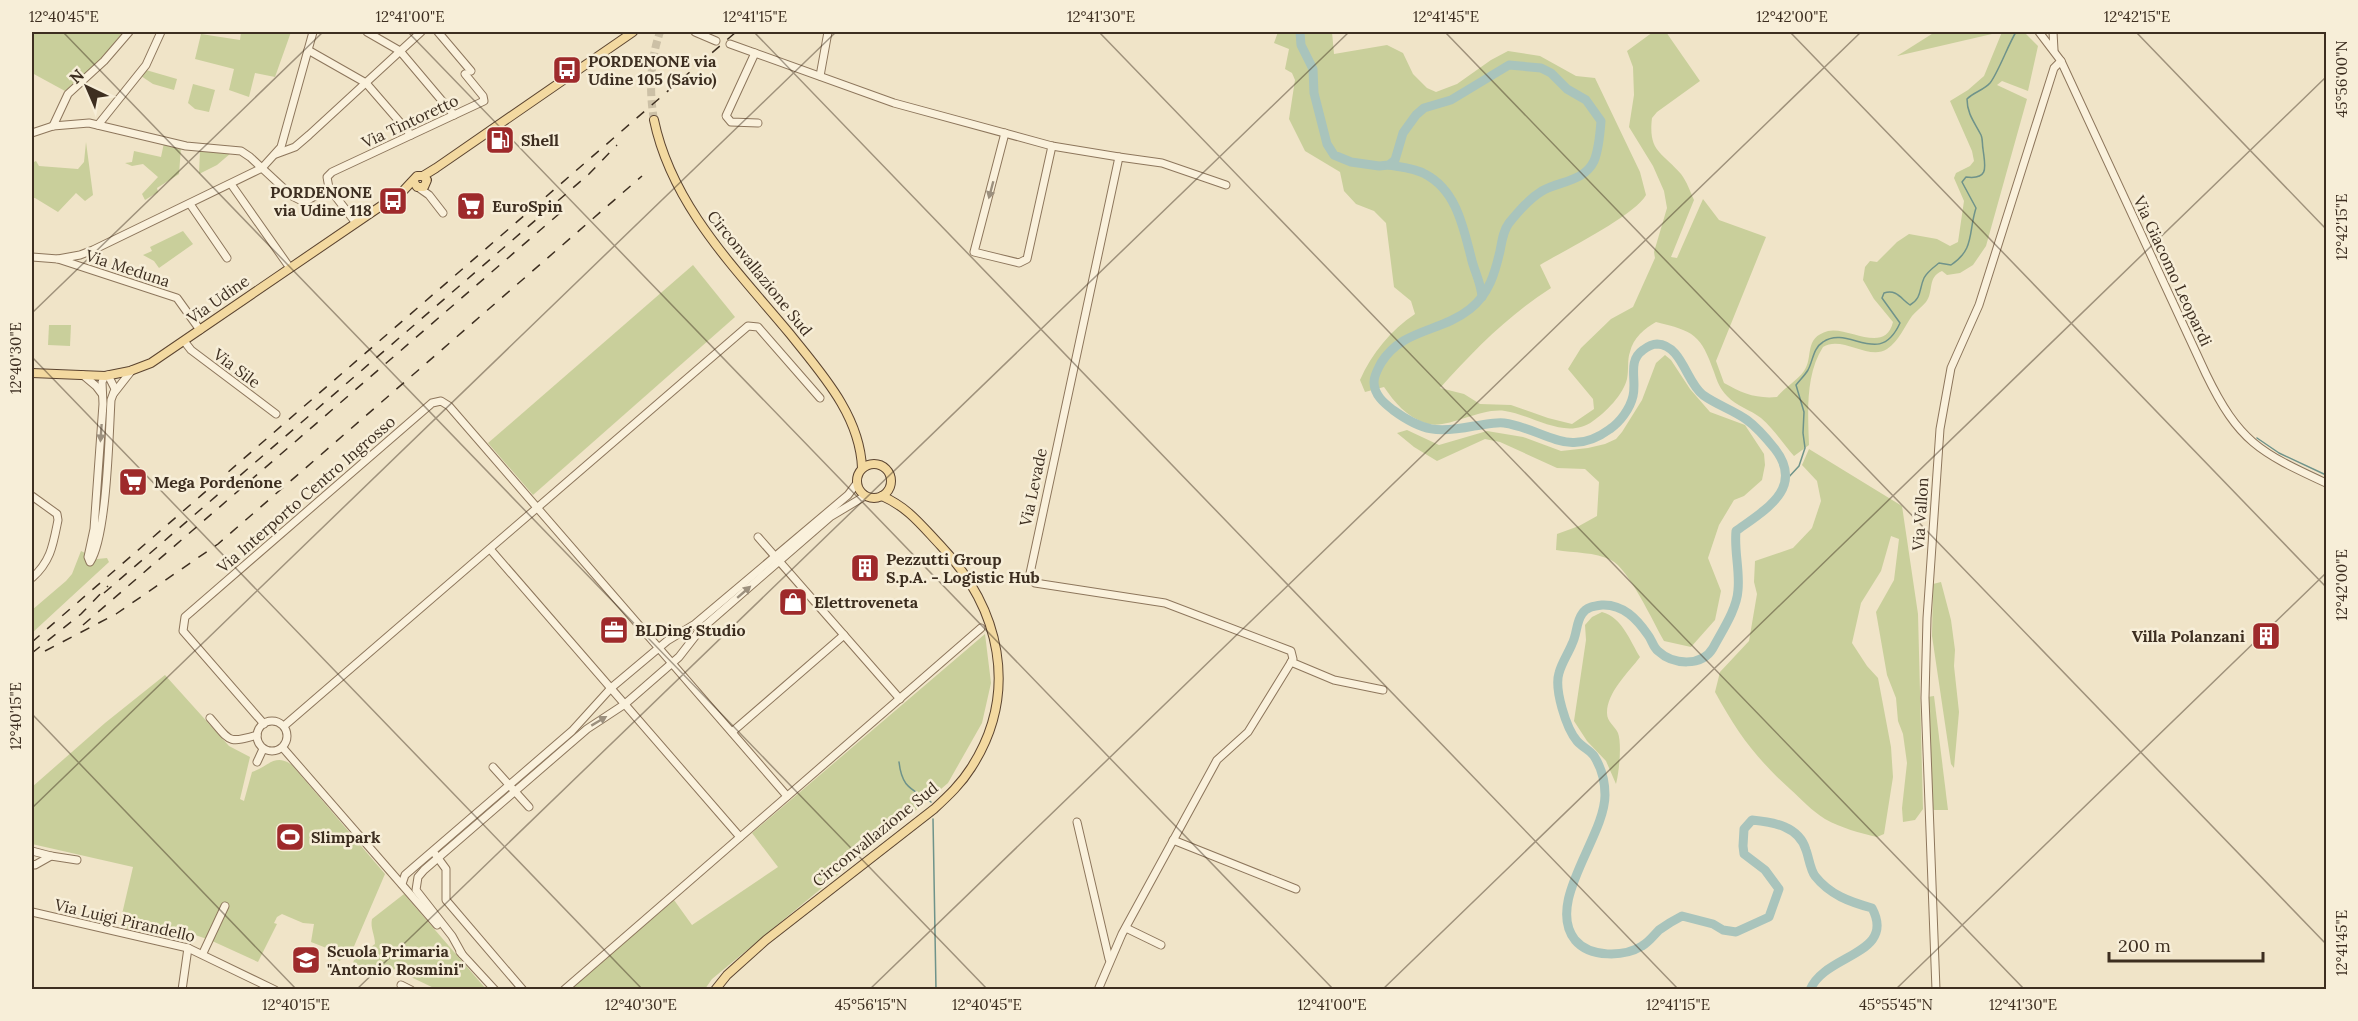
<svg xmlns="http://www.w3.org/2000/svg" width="2358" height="1021" font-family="Lora,serif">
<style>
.green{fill:#c9cf9b}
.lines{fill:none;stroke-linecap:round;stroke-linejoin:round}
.stream{stroke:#6f938a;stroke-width:1.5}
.river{stroke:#a9c4bc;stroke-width:9}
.major-tunnel{stroke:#ccc0a6;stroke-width:8;stroke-dasharray:8 4;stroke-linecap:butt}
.minor-casing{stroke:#8d765c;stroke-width:9}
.major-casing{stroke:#5b4430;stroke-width:10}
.minor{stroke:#faf1dc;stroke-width:7}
.major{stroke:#f3d9a0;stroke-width:8}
.rail{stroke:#3d2e20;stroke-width:1.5;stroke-dasharray:10 10;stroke-linecap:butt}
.oneway{fill:#9c907e}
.ticks{fill:none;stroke:#3d2e20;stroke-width:1.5;stroke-opacity:0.45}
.labels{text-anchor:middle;stroke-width:5;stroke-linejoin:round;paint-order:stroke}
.poi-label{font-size:16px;font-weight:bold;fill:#3d2e20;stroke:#f7eed8;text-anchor:start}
.street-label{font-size:16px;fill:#3d2e20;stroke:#f7eed8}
.neatline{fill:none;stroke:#3d2e20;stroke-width:2}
.ticks-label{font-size:15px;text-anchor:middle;fill:#3d2e20}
</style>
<rect width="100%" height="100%" fill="#f0e4c8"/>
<!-- green -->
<g class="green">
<polygon points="32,32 123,32 98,63 65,91 32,73"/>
<polygon points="241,32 291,32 275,77 255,73 249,97 229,90 234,69 195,59 201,34 240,40"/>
<path d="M1278 32H1332L1334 54 1387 45 1403 53 1413 74 1427 88 1436 92 1457 84 1491 60 1508 51 1540 56 1576 76 1595 78 1640 172 1646 195C1634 216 1565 250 1540 265L1551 288C1509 315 1474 350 1440 388L1464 394 1480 404 1511 405 1548 418 1572 424 1594 409 1593 399 1568 369 1581 348 1611 319 1633 307 1655 258 1654 252 1667 208 1664 191 1653 166 1629 127 1634 95 1633 67 1627 51 1653 32H1666L1700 81 1657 112 1652 118C1648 152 1662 152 1681 174 1687 182 1690 191 1694 200L1671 257 1677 258 1703 199 1719 220 1766 237 1716 361 1724 383C1742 393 1756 399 1777 397 1785 387 1797 381 1804 371 1814 357 1803 338 1828 331 1848 326 1885 355 1893 322L1874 299 1863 280 1865 267 1870 261 1877 262 1897 242 1909 234 1937 239 1950 246 1958 242 1964 201 1954 178 1956 173 1970 166 1974 161 1972 151 1950 101 1968 90 1984 76 2002 32H2027L2026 34 2038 46 2028 91 2002 81 1997 85 2027 99 1986 246 1973 265 1960 273 1947 275 1942 271C1927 277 1934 292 1926 302 1922 307 1916 311 1912 316 1904 327 1899 341 1887 349 1869 361 1842 335 1823 347 1805 375 1808 414 1809 445L1794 456C1783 444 1774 429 1761 418 1751 410 1736 406 1727 396 1720 389 1717 381 1714 372 1701 335 1694 331 1656 322 1645 328 1633 338 1630 352 1627 360 1629 370 1627 379 1623 395 1606 412 1593 421 1566 441 1533 415 1505 411 1480 407 1446 431 1425 423 1406 416 1395 403 1384 387L1365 392 1360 380C1372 353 1391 330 1415 314L1411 301 1394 287 1386 223 1374 211 1356 204 1344 191 1340 172 1305 151 1289 119 1295 80 1292 73 1285 69 1289 49 1274 43Z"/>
<polygon points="1935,32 1997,32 1992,34 1897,56"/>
<polygon points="146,70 177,79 174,90 153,84 141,76"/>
<polygon points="193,84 215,90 209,112 195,109 188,103"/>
<polygon points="86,142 93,195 85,201 76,193 58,212 35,198 32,198 32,163 36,161 39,166 78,169 84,162"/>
<polygon points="164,143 181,147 179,174 157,188 158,192 145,200 142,194 158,177 143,164 132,166 125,163 132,162 134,151 161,157"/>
<polygon points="200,150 231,153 217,165 199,174"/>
<polygon points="183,231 193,244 159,268 154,261 143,255 152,251 150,247"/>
<polygon points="693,265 735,317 533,495 488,443"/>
<polygon points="49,325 71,325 70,346 48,345"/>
<path d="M1665 355 1671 360 1690 389 1710 412 1745 425 1764 454 1765 465 1762 480 1744 496 1734 500 1719 525 1708 558 1721 591 1715 620 1691 647 1664 641C1653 622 1629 569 1611 560 1595 552 1574 553 1556 550L1557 534 1579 526 1597 516 1599 482 1585 469 1557 468 1500 442 1485 439 1437 461 1414 447 1397 433 1407 430 1439 445 1487 431 1523 437 1561 451 1588 448 1605 444 1616 439 1622 432 1642 400 1656 363Z"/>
<path d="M1809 449 1902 506 1918 614 1923 809 1915 820 1903 822 1902 808 1907 763 1903 734 1898 721 1896 698 1887 675 1876 612 1894 580 1899 539 1891 536 1881 571 1861 603 1852 643 1867 666 1878 678 1891 747 1893 777 1884 834 1877 837C1860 833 1841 828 1825 819 1812 811 1801 799 1790 789 1755 757 1738 734 1715 692L1720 672 1749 641 1757 594 1754 582 1755 561 1793 548 1812 528 1821 501 1817 481 1802 465Z"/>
<polygon points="81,551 97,559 107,558 109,562 32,633 32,610 66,581 72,574"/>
<polygon points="1941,582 1951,620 1955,650 1954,666 1959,712 1954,768 1951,764 1932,636 1933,584"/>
<path d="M1602 612C1622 617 1630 641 1640 657 1628 673 1607 692 1607 713 1607 722 1615 726 1618 733 1622 744 1619 773 1616 784L1606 761 1587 741 1574 721 1586 640 1585 625 1592 617Z"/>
<polygon points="985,634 991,683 982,723 948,783 921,806 712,979 705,989 571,989 674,900 692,925 778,867 752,833"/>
<path d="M165 675 229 746 250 757 240 799 244 801 252 772C269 766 275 753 292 765L385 874 352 951 347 949 345 958 339 961 333 952 332 943 329 949 311 942 314 924 303 923 282 914 277 917 274 923 277 924 258 962 210 940 186 932 185 941 119 927 133 867 32 844V787L105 723Z"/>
<polygon points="1934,696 1948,810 1934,810 1931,807 1927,697"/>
<path d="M404 894 486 989H436L394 969 388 976 378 972 373 976 351 969 354 960 375 944C375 935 370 928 372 919Z"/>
</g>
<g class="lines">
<!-- stream -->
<g class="stream">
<polyline points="2257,438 2279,453 2326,475"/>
<path d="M1787 479 1799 466 1805 448 1803 433 1804 412 1796 385C1800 380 1805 375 1808 370 1813 361 1813 348 1823 342 1849 324 1879 369 1900 323L1882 298 1884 293C1897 289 1901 299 1910 305 1922 298 1919 289 1924 278 1927 272 1934 267 1939 263L1951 265C1975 249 1968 233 1976 208L1962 182 1966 177C1990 180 1985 166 1983 149 1982 144 1983 139 1981 135 1975 123 1967 114 1967 99 1974 92 1984 90 1990 83 1998 73 2008 45 2016 32"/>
<path d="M899 762C902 788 911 788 931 802"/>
<polyline points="933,819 936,990"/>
</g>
<!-- river -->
<g class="river">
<path d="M1300 32 1301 45 1313 69 1314 93 1327 144 1334 155 1351 162 1379 166 1389 165 1395 160 1403 133 1416 115 1424 108 1451 100 1509 65 1541 68 1551 73 1567 89 1586 100 1601 121C1600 134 1599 149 1594 161 1584 182 1559 181 1542 191 1529 199 1519 211 1509 223 1503 231 1502 241 1500 251 1495 273 1489 294 1470 309 1440 333 1403 328 1381 363 1378 369 1374 375 1374 382 1374 395 1384 403 1393 410 1423 432 1438 433 1474 426 1484 425 1494 422 1504 423 1546 429 1568 460 1610 429 1620 422 1630 409 1633 396 1637 380 1627 361 1643 350 1647 347 1651 344 1657 344 1682 345 1686 382 1703 395 1717 405 1733 410 1747 420 1758 428 1767 439 1775 449 1805 488 1765 510 1736 531 1734 551 1740 570 1738 590 1737 609 1722 631 1713 648 1702 667 1673 665 1658 651 1653 647 1652 640 1648 635 1637 619 1623 604 1602 605 1594 606 1586 607 1582 614 1576 622 1577 635 1572 644 1568 654 1562 662 1559 673 1554 689 1566 728 1577 741 1582 747 1590 750 1594 756 1601 767 1605 782 1605 795 1605 837 1545 902 1575 940 1590 958 1624 957 1642 946 1649 942 1654 935 1659 930 1666 925 1674 920 1682 916L1713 924 1723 930 1736 932 1769 917 1779 889 1765 870 1744 854 1743 846 1744 829 1752 820C1773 822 1799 826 1806 850 1809 858 1810 869 1815 876 1830 895 1850 902 1872 908 1897 955 1824 954 1810 990"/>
<path d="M1389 165C1400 167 1415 168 1425 174 1456 190 1463 226 1471 257 1474 271 1481 282 1482 297"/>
</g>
<!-- major-tunnel -->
<path class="major-tunnel" d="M654 120C649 90 650 61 660 32"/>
<!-- minor casing -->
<g class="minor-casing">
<g id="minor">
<polyline points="367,32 400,51 454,115"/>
<polyline points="438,32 471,71"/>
<polyline points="695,32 716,41"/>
<path d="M2039 32 2061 61 2206 374C2239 442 2259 452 2326 483"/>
<polyline points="2053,32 2054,50"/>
<polyline points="730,44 894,103 1052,146 1119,157 1029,578 1035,583 1165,603 1291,651 1293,659 1248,732 1217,760 1122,934 1098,990"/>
<polyline points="308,50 366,83 411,135"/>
<polyline points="755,53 726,116 731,122 758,123"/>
<polyline points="820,76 828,32"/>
<polyline points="98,125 146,65 161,32"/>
<polyline points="53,126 68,94 104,61 129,32"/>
<polyline points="32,133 53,126 89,123 186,146 241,151 250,157 292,196 300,200 308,200 329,188 356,223"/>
<polyline points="1005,133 974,252 1019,263 1027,259 1052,146"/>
<polyline points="276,154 295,147 309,135 421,32"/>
<polyline points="1119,157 1162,163 1226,185"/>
<polyline points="231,184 290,268"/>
<polyline points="329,188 327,177 332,172 484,101 483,96 465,74"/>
<polyline points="419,188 429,195 443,213"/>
<polyline points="190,204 227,258"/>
<polyline points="32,257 58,259 177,298 200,330"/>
<polyline points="58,259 80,255 93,250 262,168 281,147 313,32"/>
<polyline points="184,341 191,350 276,414"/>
<polyline points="83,375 96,386 102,394"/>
<path d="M105 376 102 382 103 404 94 529 88 557 90 562C107 537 109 434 111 400L115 389 108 375"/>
<polyline points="114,393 132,370"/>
<path d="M32 496 57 514 58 520C53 545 51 561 32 578"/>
<polyline points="758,537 900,699"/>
<polyline points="490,549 740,837"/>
<polyline points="1291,662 1334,680 1383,690"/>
<path d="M210 718C230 741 227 744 257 735"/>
<circle cx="272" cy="736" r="15"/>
<polyline points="264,724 183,631 185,617 432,403 441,401 449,406 787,796"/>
<polyline points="284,726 748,326 758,327 820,398"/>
<polyline points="732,732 844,635"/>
<polyline points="283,748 437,925"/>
<polyline points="257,762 263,749"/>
<polyline points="493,767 529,807"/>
<polyline points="1077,822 1109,959"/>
<polyline points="1173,840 1296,889"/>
<polyline points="32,851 51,856"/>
<polyline points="435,854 446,869 446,900 523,990"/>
<polyline points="32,864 35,865 51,856 77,860"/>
<polyline points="402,884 405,875 413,868 572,731 611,688 667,641 695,624 848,495 857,483"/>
<polyline points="32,912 188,948 275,990"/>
<polyline points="1126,928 1161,945"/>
<polyline points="460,952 495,990"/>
<polyline points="203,953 225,906"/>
<polyline points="462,954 452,936 416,890 418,877 424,870 587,729 625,704 679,657 700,630 830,517 865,496"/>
<polyline points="401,985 411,990"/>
<polyline points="182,990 188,948"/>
<polyline points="564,990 981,628"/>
<polyline points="1936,990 1925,698 1927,618 1940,429 1951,368 1979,305 2054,68 2061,61"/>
</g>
</g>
<!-- major casing -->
<g class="major-casing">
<g id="major">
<path d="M654 120C672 206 736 269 790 334 821 373 860 415 862 468"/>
<polyline points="414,182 417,187 424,187 427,180 423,176"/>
<polyline points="32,373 105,376 130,371 151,363 403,191 417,176 423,176 436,168 633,32"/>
<circle cx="874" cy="481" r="17"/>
<path d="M715 990 727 975 766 940 934 809C948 796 961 784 971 768 1020 692 1000 608 941 546 921 525 909 508 882 496"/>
</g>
</g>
<!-- minor -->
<use href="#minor" class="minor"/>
<!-- major -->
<use href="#major" class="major"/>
<!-- rail -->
<g class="rail">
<polyline points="104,593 589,174 617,145"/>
<polyline points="83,625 560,213"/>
<polyline points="32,642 736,32"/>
<polyline points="45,651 116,614 218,544 642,176"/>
<polyline points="32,653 81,614 108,586"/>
</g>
</g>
<!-- one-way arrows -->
<defs><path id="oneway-solid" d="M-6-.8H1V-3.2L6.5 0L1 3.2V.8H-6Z" transform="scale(1.5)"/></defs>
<g class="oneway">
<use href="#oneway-solid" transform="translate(991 190) rotate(105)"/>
<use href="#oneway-solid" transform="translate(101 433) rotate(94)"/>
<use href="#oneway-solid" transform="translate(744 592) rotate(-41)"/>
<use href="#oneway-solid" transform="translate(599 721) rotate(-31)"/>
</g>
<!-- ticks -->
<path class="ticks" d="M63 32 988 990M408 32 1334 990M754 32 1679 990M1099 32 2025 990M1445 32 2326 944M1790 32 2326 587M2136 32 2326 229M32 313 323 32M32 357 643 990M32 714 297 990M32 808 836 32M356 990 1349 32M869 990 1861 32M1382 990 2326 77M1895 990 2326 573"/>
<!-- icons -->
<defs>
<g id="bus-square" transform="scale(1.5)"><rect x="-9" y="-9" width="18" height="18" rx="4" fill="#9e2a2b" stroke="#f7eed8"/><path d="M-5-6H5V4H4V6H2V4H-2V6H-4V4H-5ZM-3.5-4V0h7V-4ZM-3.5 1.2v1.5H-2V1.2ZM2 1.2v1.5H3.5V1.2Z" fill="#fff"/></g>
<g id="fuel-square" transform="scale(1.5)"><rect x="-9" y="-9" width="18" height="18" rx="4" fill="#9e2a2b" stroke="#f7eed8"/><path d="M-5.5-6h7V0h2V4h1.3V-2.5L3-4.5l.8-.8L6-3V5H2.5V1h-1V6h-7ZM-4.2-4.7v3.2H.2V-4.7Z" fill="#fff"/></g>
<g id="supermarket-square" transform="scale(1.5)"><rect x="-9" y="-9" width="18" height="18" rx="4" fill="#9e2a2b" stroke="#f7eed8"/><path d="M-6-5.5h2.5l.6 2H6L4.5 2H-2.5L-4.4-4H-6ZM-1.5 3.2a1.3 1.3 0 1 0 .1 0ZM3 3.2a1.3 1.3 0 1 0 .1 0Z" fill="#fff"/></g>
<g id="building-square" transform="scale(1.5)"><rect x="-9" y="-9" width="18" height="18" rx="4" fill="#9e2a2b" stroke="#f7eed8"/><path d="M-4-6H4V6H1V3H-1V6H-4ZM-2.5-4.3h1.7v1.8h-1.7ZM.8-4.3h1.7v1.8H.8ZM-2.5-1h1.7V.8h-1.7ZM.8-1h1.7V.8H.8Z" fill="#fff"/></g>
<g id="shop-square" transform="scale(1.5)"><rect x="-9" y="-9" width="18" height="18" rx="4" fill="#9e2a2b" stroke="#f7eed8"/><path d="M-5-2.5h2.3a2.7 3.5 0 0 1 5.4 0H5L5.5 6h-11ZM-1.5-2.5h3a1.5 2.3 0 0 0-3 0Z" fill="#fff"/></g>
<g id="office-square" transform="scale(1.5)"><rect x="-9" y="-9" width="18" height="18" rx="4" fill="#9e2a2b" stroke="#f7eed8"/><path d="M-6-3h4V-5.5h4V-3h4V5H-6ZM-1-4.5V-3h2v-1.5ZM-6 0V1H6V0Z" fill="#fff"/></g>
<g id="stadium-square" transform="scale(1.5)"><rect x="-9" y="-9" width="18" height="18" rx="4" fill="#9e2a2b" stroke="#f7eed8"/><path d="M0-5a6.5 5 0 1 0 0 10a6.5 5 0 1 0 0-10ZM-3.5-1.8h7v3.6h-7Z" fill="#fff"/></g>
<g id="school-square" transform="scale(1.5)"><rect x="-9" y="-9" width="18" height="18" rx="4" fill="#9e2a2b" stroke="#f7eed8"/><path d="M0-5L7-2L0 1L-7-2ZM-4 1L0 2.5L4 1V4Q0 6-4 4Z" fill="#fff"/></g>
</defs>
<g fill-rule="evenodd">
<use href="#bus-square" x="567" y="70"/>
<use href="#fuel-square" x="500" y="140"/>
<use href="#bus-square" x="393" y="201"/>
<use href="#supermarket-square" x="471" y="206"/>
<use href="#supermarket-square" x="133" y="482"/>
<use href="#building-square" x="865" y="568"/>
<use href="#shop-square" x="793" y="602"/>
<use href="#office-square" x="614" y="630"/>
<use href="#building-square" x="2266" y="636"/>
<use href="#stadium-square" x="290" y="837"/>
<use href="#school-square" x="306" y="960"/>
</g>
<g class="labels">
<!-- poi labels -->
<g class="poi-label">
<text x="588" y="67">PORDENONE via<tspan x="588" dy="18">Udine 105 (Savio)</tspan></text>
<text x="521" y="146">Shell</text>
<text x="372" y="198" text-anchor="end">PORDENONE<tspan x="372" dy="18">via Udine 118</tspan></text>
<text x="492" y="212">EuroSpin</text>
<text x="154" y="488">Mega Pordenone</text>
<text x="886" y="565">Pezzutti Group<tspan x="886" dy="18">S.p.A. - Logistic Hub</tspan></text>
<text x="814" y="608">Elettroveneta</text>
<text x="635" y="636">BLDing Studio</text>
<text x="2245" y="642" text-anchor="end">Villa Polanzani</text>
<text x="311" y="843">Slimpark</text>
<text x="327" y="957">Scuola Primaria<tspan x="327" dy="18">"Antonio Rosmini"</tspan></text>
</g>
<!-- street labels -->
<g class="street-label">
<text transform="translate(410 121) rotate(-25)" y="6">Via Tintoretto</text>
<text transform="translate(128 268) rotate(18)" y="6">Via Meduna</text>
<text transform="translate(2173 271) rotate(65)" y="6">Via Giacomo Leopardi</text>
<text transform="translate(760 273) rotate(51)" y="6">Circonvallazione Sud</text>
<text transform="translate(218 299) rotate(-35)" y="6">Via Udine</text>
<text transform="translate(237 368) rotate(37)" y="6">Via Sile</text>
<text transform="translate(1033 487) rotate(-78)" y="6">Via Levade</text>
<text transform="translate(306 494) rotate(-41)" y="6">Via Interporto Centro Ingrosso</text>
<text transform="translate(1920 514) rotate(-86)" y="6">Via Vallon</text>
<text transform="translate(875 834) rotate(-39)" y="6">Circonvallazione Sud</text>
<text transform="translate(125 920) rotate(13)" y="6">Via Luigi Pirandello</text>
</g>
</g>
<!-- border -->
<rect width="2358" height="1021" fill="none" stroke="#f7eed8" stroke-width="66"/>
<!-- north arrow -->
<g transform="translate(87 87) rotate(316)" stroke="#f7eed8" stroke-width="4.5" paint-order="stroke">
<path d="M0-4.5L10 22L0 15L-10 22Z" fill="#3d2e20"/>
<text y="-9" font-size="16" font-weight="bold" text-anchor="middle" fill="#3d2e20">N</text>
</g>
<!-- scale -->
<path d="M2109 952v9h154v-9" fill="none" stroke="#3d2e20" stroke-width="3"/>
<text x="2118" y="952" font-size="18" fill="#3d2e20" stroke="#f7eed8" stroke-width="4.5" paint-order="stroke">200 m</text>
<rect x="33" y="33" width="2292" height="955" class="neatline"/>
<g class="ticks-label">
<text x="64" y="22">12°40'45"E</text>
<text x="410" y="22">12°41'00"E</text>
<text x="755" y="22">12°41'15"E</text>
<text x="1101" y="22">12°41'30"E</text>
<text x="1446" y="22">12°41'45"E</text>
<text x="1792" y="22">12°42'00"E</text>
<text x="2137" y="22">12°42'15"E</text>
<text transform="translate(2342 79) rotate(-90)" y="5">45°56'00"N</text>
<text transform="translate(2342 227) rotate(-90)" y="5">12°42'15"E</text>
<text transform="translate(16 358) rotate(-90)" y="5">12°40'30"E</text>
<text transform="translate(2342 585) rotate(-90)" y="5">12°42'00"E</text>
<text transform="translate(16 716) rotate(-90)" y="5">12°40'15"E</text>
<text transform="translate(2342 943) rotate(-90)" y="5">12°41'45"E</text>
<text x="296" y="1010">12°40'15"E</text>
<text x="641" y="1010">12°40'30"E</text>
<text x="871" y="1010">45°56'15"N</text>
<text x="987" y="1010">12°40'45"E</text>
<text x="1332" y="1010">12°41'00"E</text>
<text x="1678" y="1010">12°41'15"E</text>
<text x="1896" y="1010">45°55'45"N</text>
<text x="2023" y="1010">12°41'30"E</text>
</g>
</svg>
